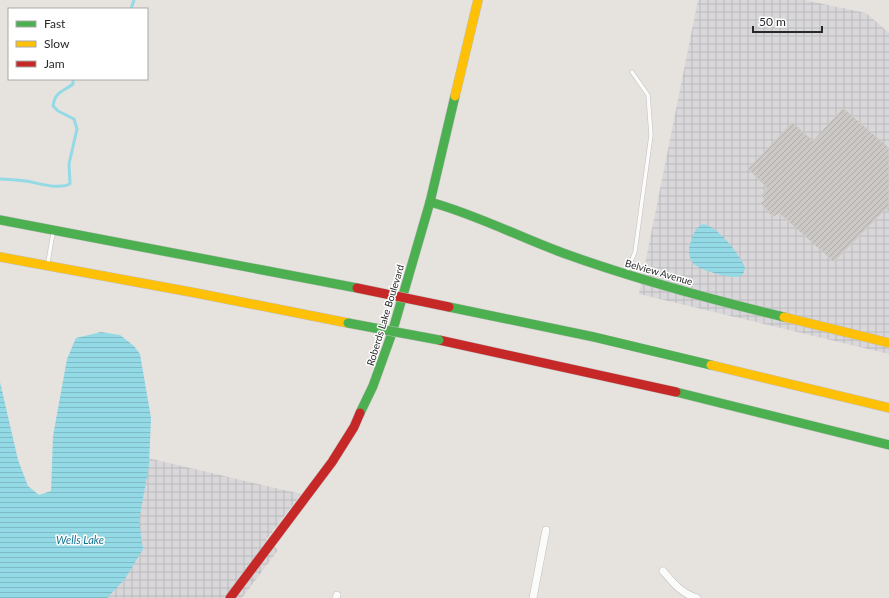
<svg xmlns="http://www.w3.org/2000/svg" width="889" height="598" font-family="Lato,sans-serif">
<style>
.industrial{fill:url(#industrial-grid)}
.water{fill:url(#water-rules)}
.lines{fill:none;stroke-linecap:round;stroke-linejoin:round}
.stream{stroke:#93dae6;stroke-width:3}
.building{fill:url(#building-hatch);stroke:#d1ceca}
.lane-casing{stroke:#c0bfbf;stroke-width:4.5}
.street-casing{stroke:#c0bfbf;stroke-width:8}
.fast-casing{stroke:#c0bfbf;stroke-width:10}
.slow-casing{stroke:#c0bfbf;stroke-width:10}
.jam-casing{stroke:#c0bfbf;stroke-width:10}
.lane{stroke:#fbfbfa;stroke-width:3.5}
.street{stroke:#fbfbfa;stroke-width:7}
.fast{stroke:#4caf50;stroke-width:9}
.slow{stroke:#ffc107;stroke-width:9}
.jam{stroke:#c62828;stroke-width:9}
.fast-bridge-casing{stroke:#bfbdbc;stroke-width:10;stroke-linecap:butt}
.jam-bridge-casing{stroke:#bfbdbc;stroke-width:10;stroke-linecap:butt}
.fast-bridge{stroke:#4caf50;stroke-width:9}
.jam-bridge{stroke:#c62828;stroke-width:9}
.labels{text-anchor:middle;stroke-width:3;stroke-linejoin:round;paint-order:stroke}
.street-label{font-size:10px;fill:#282828;stroke:#fff}
.water-label{font-size:11px;font-style:italic;fill:#127592;stroke:#fff}
</style>
<defs>
<pattern id="industrial-grid" width="8" height="8" patternUnits="userSpaceOnUse"><rect width="8" height="8" fill="#d9d7da"/><path d="M0 4h8M4 0v8" fill="none" stroke="#bab9bb"/></pattern>
<pattern id="water-rules" width="6" height="5" patternUnits="userSpaceOnUse"><rect width="6" height="5" fill="#93dae6"/><path d="M0 2.5h6" fill="none" stroke="#7fbbc5"/></pattern>
<pattern id="building-hatch" width="6" height="6" patternUnits="userSpaceOnUse"><rect width="6" height="6" fill="#cbc8c5"/><path d="M-1 1l2-2M0 6l6-6M5 7l2-2" fill="none" stroke="#aeaca9"/></pattern>
</defs>
<rect width="100%" height="100%" fill="#e6e2de"/>
<!-- industrial -->
<g class="industrial">
<polygon points="698,0 804,0 866,13 889,33 889,354 639,294"/>
<polygon points="135,455 301,494 266,540 278,550 242,598 62,598"/>
</g>
<!-- water -->
<g class="water">
<path d="M703 224C718 226 740 255 745 268 744 272 744 274 740 276 734 280 699 270 694 264 688 258 688 249 691 241 693 234 696 227 703 224Z"/>
<polygon points="101,332 120,335 134,346 140,354 151,418 149,465 139,521 143,549 125,579 107,598 0,598 0,382 18,460 28,486 39,495 51,491 53,436 67,359 76,338"/>
</g>
<g class="lines">
<!-- stream -->
<g class="stream">
<polyline points="131,9 134,0"/>
<path d="M0 179C9 179 17 180 26 181 39 183 57 190 70 184L69 164 77 129 74 119 58 111 53 106C55 91 63 92 73 84V79"/>
</g>
</g>
<!-- building -->
<polygon class="building" points="843,108 889,148 889,211 886,209 834,262 779,213 773,217 760,203 765,200 761,196 767,188 748,169 762,155 792,122 813,141"/>
<g class="lines">
<!-- lane casing -->
<g class="lane-casing">
<g id="lane">
<polyline points="48,262 53,233"/>
<polyline points="626,274 635,252 651,135 648,95 632,72"/>
</g>
</g>
<!-- street casing -->
<g class="street-casing">
<g id="street">
<path d="M663 571C674 584 681 593 697 598"/>
<polyline points="336,598 337,595"/>
<polyline points="533,598 546,530"/>
</g>
</g>
<!-- fast casing -->
<g class="fast-casing">
<g id="fast">
<path d="M430 202C475 214 519 237 563 253 635 279 709 299 784 317"/>
<polyline points="0,220 357,288"/>
<polyline points="449,307 594,337 711,365"/>
<polyline points="676,392 889,445"/>
<polyline points="360,413 373,386 392,333 430,202 455,96"/>
</g>
</g>
<!-- slow casing -->
<g class="slow-casing">
<g id="slow">
<polyline points="455,96 478,0"/>
<polyline points="0,257 196,293 348,323"/>
<polyline points="784,317 889,343"/>
<polyline points="711,365 889,408"/>
</g>
</g>
<!-- jam casing -->
<g class="jam-casing">
<g id="jam">
<polyline points="439,340 676,392"/>
<polyline points="230,598 332,462 354,427 360,413"/>
</g>
</g>
<!-- lane -->
<use href="#lane" class="lane"/>
<!-- street -->
<use href="#street" class="street"/>
<!-- fast -->
<use href="#fast" class="fast"/>
<!-- slow -->
<use href="#slow" class="slow"/>
<!-- jam -->
<use href="#jam" class="jam"/>
<!-- fast-bridge casing -->
<g class="fast-bridge-casing">
<polyline id="fast-bridge" points="348,323 439,340"/>
</g>
<!-- jam-bridge casing -->
<g class="jam-bridge-casing">
<polyline id="jam-bridge" points="357,288 449,307"/>
</g>
<!-- fast-bridge -->
<use href="#fast-bridge" class="fast-bridge"/>
<!-- jam-bridge -->
<use href="#jam-bridge" class="jam-bridge"/>
</g>
<g class="labels">
<!-- street labels -->
<g class="street-label">
<text transform="translate(659 272) rotate(16)" y="4">Belview Avenue</text>
<text transform="translate(385 315) rotate(-73)" y="4">Roberds Lake Boulevard</text>
</g>
<!-- water labels -->
<g class="water-label">
<text x="80" y="544">Wells Lake</text>
</g>
</g>
<!-- legend -->
<rect x="8" y="8" width="140" height="72" fill="#ffffff" stroke="#a9a9a9"/>
<rect x="16" y="21" width="20" height="6" fill="#4caf50" stroke="#a9a9a9"/>
<text x="44" y="28" font-size="12" fill="#282828">Fast</text>
<rect x="16" y="41" width="20" height="6" fill="#ffc107" stroke="#a9a9a9"/>
<text x="44" y="48" font-size="12" fill="#282828">Slow</text>
<rect x="16" y="61" width="20" height="6" fill="#c62828" stroke="#a9a9a9"/>
<text x="44" y="68" font-size="12" fill="#282828">Jam</text>
<!-- scale -->
<path d="M753 26v6h69v-6" fill="none" stroke="#282828" stroke-width="2"/>
<text x="759" y="26" font-size="12" fill="#282828" stroke="#ffffff" stroke-width="3" paint-order="stroke">50 m</text>
</svg>
